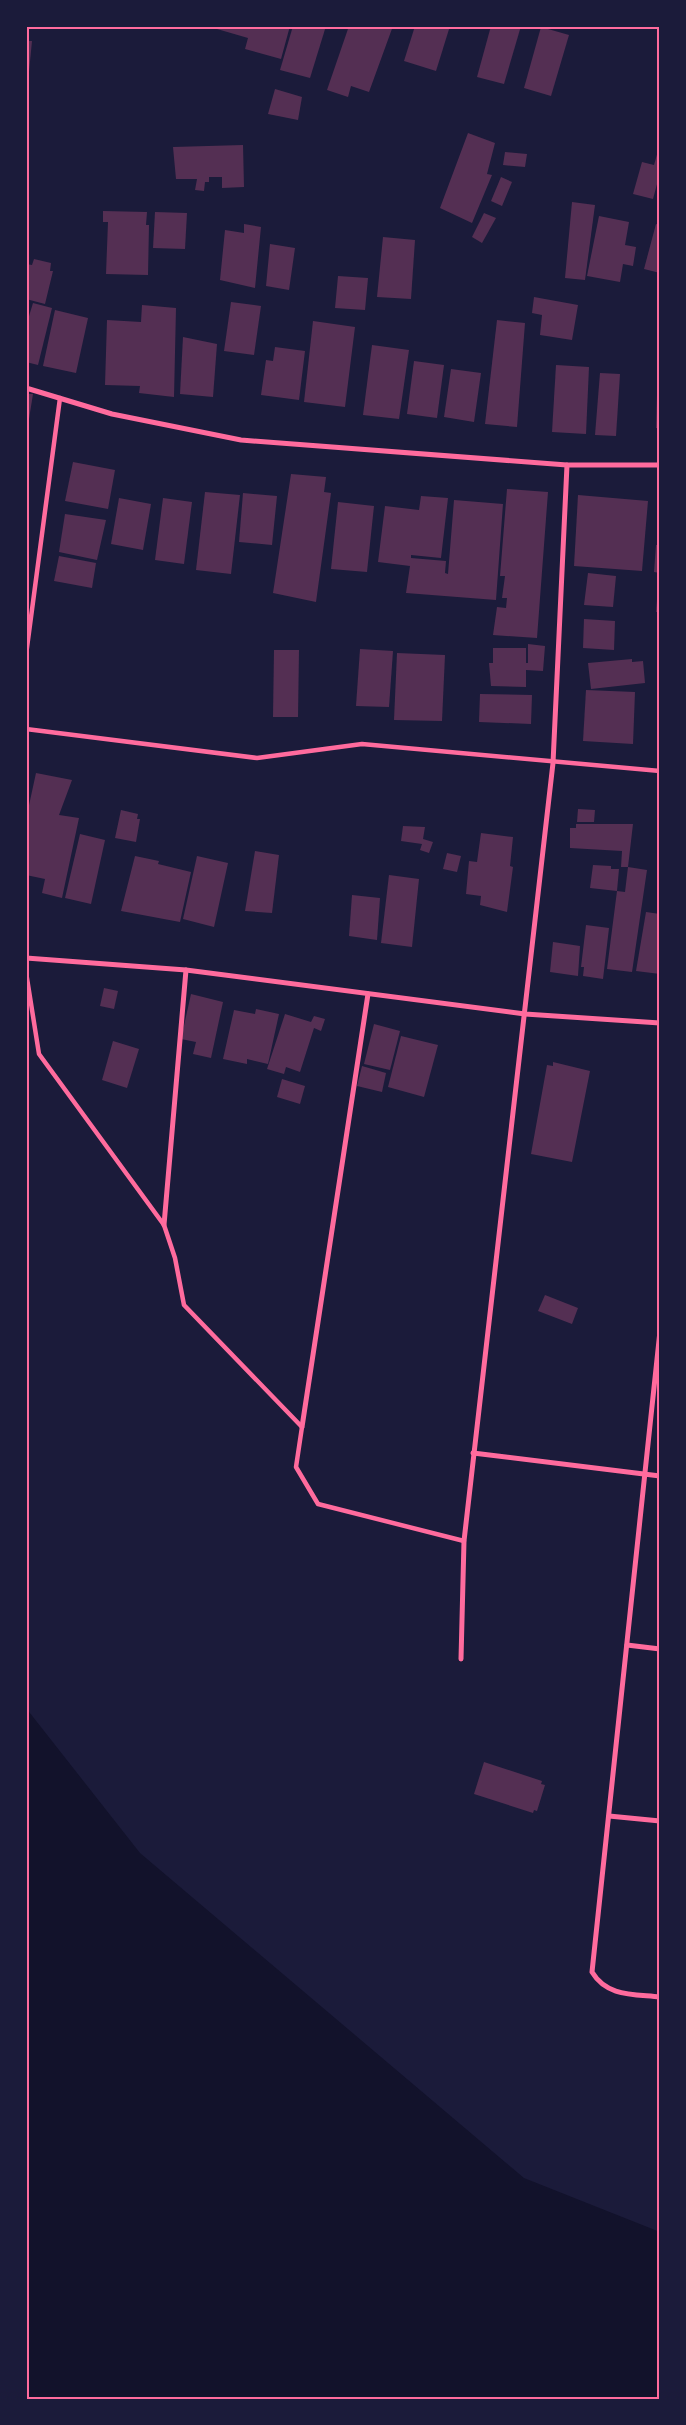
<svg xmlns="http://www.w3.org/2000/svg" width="686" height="2425" font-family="'Public Sans',sans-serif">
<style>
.water{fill:#12122b}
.building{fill:#542f53}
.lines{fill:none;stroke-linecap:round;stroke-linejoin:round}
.pedestrian{stroke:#ff6b9d;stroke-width:4.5}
.minor{stroke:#ff6b9d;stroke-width:5}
.neatline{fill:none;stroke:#ff6b9d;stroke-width:2}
</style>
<rect width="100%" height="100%" fill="#1b1b3a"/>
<!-- water -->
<polygon class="water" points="26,1708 140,1853 524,2178 660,2232 660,2399 26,2399"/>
<!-- building -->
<g class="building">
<polygon points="218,26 290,26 281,59 245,49 248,38 217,29"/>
<polygon points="293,26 326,26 310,78 280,70"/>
<polygon points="349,26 393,26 369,92 351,86 348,97 327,90"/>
<polygon points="415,26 450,26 436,71 404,61"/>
<polygon points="491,26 521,26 504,84 477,77"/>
<polygon points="541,27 569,35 551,96 524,88"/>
<polygon points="26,41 32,41 28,82 26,82"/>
<polygon points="275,89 302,97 298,120 268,114"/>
<polygon points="468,133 495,143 487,174 492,175 472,223 440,208"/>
<polygon points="660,144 660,173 653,199 633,194 642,162 654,165"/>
<polygon points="243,145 244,187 222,188 222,177 209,177 209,182 205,182 204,191 195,190 197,179 176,179 173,147"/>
<polygon points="505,152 527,154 525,167 503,165"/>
<polygon points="501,177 512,182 502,206 491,201"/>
<polygon points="572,202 595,205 585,280 565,278"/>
<polygon points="103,211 147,212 146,225 149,225 148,275 106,274 108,222 103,222"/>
<polygon points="155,212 187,213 185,249 153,248"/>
<polygon points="484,213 496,218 482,243 472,237"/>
<polygon points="599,216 629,222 625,245 636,247 633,266 623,264 620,282 587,276"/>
<polygon points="244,224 261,227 255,288 220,280 225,230 244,233"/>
<polygon points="656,224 660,225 660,273 644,269"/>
<polygon points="383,237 415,240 411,299 377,297"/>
<polygon points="270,244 295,248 289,290 266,286"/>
<polygon points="34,259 51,263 50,271 53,271 45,304 26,299 26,264 32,265"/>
<polygon points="338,276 368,278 365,310 335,308"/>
<polygon points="534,297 578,305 572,340 540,335 542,315 532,313"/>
<polygon points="231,302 261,306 254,355 224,351"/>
<polygon points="33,303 52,308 38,365 26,362 26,326"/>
<polygon points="142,305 176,308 174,397 139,393 140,386 105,385 107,320 141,322"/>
<polygon points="55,310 88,318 76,373 43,366"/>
<polygon points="497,320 525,323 517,427 485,424"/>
<polygon points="313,321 355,327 345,407 304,402"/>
<polygon points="183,337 217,344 213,397 180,394"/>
<polygon points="372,345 409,350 399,419 363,415"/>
<polygon points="275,347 305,351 299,400 261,395 266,360 273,361"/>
<polygon points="414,361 444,365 437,418 407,414"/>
<polygon points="556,365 589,367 586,434 552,432"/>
<polygon points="451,369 481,373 474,422 444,417"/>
<polygon points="600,373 620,374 616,436 595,435"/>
<polygon points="26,394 33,394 29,419 26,419"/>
<polygon points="657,394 660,394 660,428 656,428"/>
<polygon points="73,462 115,470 108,509 65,501"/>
<polygon points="291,474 326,477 324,492 331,493 316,602 273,593"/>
<polygon points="507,489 548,492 537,638 493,635 497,607 506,608 507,598 502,598 505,576 500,576"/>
<polygon points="205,492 240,495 231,574 196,570"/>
<polygon points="243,493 277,496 272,545 239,542"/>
<polygon points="578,495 648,501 642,571 574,566"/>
<polygon points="421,496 448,498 441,558 411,555 411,558 446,561 445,573 448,574 454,500 503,504 496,600 406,593 410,566 378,562 385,506 419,510"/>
<polygon points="119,498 151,504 143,550 111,544"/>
<polygon points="163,498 192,502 184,564 155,560"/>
<polygon points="338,502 374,506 367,572 331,569"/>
<polygon points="65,514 106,520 97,560 59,552"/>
<polygon points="656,545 660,545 660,573 654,572"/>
<polygon points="59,556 96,563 92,588 54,581"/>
<polygon points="588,573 616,576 613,607 584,605"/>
<polygon points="658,587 660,587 660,612 656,612"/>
<polygon points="584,619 615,621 614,650 583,648"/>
<polygon points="528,644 545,646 543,671 526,670 526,687 491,686 489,663 493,663 493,648 526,648 526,663 528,663"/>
<polygon points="360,649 393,651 389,707 356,706"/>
<polygon points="274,650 299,650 298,717 273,717"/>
<polygon points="397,653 445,655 442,721 394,720"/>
<polygon points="632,659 632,662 643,661 645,683 591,689 588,663"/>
<polygon points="586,690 635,692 633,744 583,741"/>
<polygon points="480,694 532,695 531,724 479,722"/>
<polygon points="36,773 72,780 59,815 79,818 62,898 42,893 45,879 26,875 26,819"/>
<polygon points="578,809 595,810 594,822 577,822"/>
<polygon points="121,810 138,814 137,819 140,819 136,842 115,838"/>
<polygon points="576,824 633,824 628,867 621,867 622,851 570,848 570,828 576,828"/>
<polygon points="403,826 425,827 423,839 433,842 429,853 420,850 422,844 401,841"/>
<polygon points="481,833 513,837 510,866 513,867 507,912 480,905 481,896 466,894 469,861 477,862"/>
<polygon points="80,834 105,840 91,904 65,898"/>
<polygon points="255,851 279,855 272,913 245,911"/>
<polygon points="447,853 461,856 457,872 443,869"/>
<polygon points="135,856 159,861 158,864 191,872 180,922 121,911"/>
<polygon points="197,856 228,863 214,927 183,919"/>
<polygon points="593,865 611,866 611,869 619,869 617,891 625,892 628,867 647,870 632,972 607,969 617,891 590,888"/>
<polygon points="389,875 419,879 412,947 381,943"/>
<polygon points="352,895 380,898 377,940 349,936"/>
<polygon points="646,912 660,914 660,974 636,971"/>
<polygon points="586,925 609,928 603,979 583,976 584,967 581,967"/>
<polygon points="553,942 580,946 578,976 550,972"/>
<polygon points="104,988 118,991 114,1009 100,1006"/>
<polygon points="191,994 223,1002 211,1058 193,1054 196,1042 181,1039"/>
<polygon points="256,1009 279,1014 268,1064 247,1059 247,1064 223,1059 234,1010 255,1014"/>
<polygon points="285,1014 311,1022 314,1016 325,1019 321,1031 314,1028 300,1072 286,1067 284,1074 267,1069"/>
<polygon points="374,1024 400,1031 390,1070 364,1064"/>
<polygon points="401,1036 438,1045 424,1097 388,1087"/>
<polygon points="113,1041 139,1049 127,1088 102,1080"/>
<polygon points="553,1062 590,1071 572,1162 531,1154 547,1065 553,1066"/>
<polygon points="362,1066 386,1073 382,1092 357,1086"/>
<polygon points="282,1079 305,1086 300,1104 277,1097"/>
<polygon points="545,1295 578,1308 572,1324 538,1311"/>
<polygon points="484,1762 542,1781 541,1784 545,1785 537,1811 534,1810 533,1813 474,1794"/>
</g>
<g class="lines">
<!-- pedestrian -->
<g class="pedestrian">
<polyline points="26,655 60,398"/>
<polyline points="26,729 257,758 362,744 660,771"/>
<polyline points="26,972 39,1054 164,1225 175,1258 184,1305 302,1427 296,1467 318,1504 464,1541"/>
</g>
<!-- minor -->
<g class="minor">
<polyline points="26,388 112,414 241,440 567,465 660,465"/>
<polyline points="26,958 186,970 525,1014 660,1023"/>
<polyline points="164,1225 186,970"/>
<path d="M660 1331 592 1972C607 1997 634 1994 660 1997"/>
<polyline points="302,1427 368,994"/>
<polyline points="473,1453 660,1476"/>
<polyline points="627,1645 660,1649"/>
<polyline points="461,1659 464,1541 553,763 567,465"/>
<polyline points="609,1816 660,1821"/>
</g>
</g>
<!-- border -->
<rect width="686" height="2425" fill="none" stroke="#1b1b3a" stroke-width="55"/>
<rect x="28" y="28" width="630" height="2370" class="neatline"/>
</svg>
